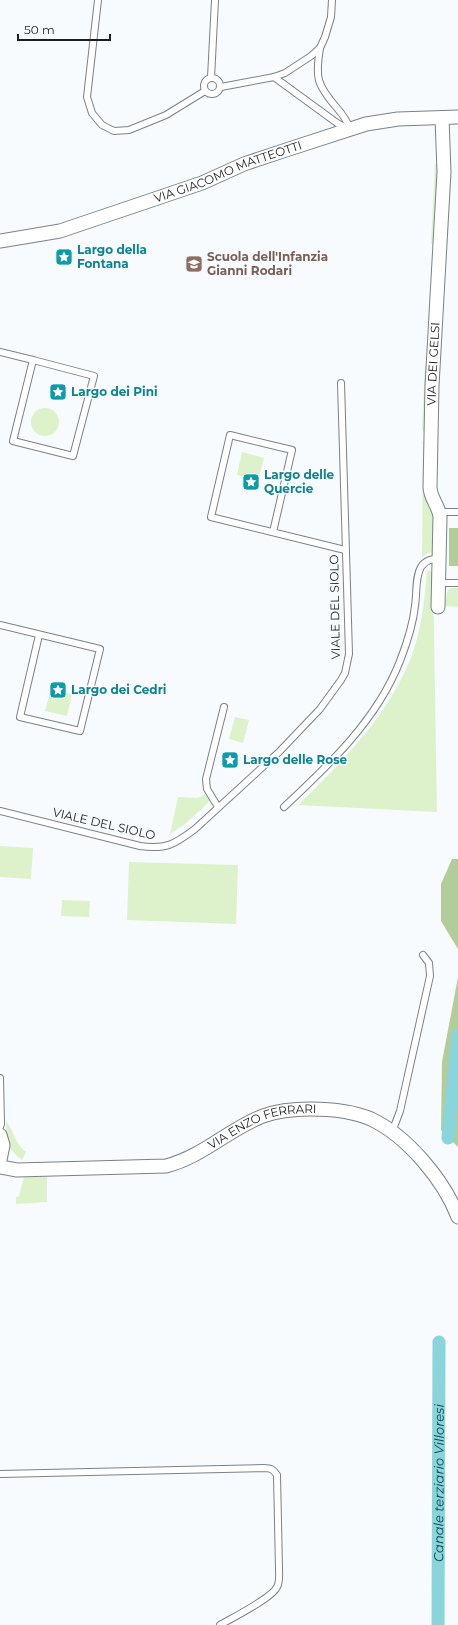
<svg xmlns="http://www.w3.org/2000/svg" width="458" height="1625" font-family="Montserrat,sans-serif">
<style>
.green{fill:#ddf2cb}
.forest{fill:#b2cc9a}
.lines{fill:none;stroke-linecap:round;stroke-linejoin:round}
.canal{stroke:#8ad4db;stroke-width:13}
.service-casing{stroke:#7a8187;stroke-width:8}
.minor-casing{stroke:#7a8187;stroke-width:15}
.service{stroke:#fff;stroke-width:6}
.minor{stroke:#fff;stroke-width:13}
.labels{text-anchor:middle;stroke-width:3;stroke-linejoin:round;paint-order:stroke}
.street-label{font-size:12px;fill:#1b1d20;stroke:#f7fbfd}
.culture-label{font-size:12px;font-weight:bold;fill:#0d838f;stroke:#f7fbfd;text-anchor:start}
.education-label{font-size:12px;font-weight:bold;fill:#785e54;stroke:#f7fbfd;text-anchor:start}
.water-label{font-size:13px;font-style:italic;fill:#00474d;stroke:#f7fbfd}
</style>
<rect width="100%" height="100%" fill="#f7fbfd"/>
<!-- green -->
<g class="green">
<polygon points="437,163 438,168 433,246 431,243 435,164"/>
<polygon points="427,359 428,360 425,431 424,432 422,429 425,366"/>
<circle cx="45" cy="422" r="14"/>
<polygon points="423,441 425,442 425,496 434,515 434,552 428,553 422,557"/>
<polygon points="242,452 264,458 258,480 237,475"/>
<path d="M427 570 433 573 437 812 298 805C342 762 386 718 410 660 421 633 425 599 427 570Z"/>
<polygon points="450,588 458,588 458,607 444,606 448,590"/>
<polygon points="51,688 72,694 67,716 45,711"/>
<polygon points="235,717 249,720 243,743 229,739"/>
<polygon points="205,794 210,801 184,825 170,834 178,797 198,798"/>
<polygon points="0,846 33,848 31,879 0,877"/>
<polygon points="129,862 238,865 236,924 127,920"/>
<polygon points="62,900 90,901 89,917 61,916"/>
<path d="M6 1121C15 1132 14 1143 26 1152L22 1160C6 1148 6 1140 6 1121Z"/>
<polygon points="24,1177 47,1177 47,1202 16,1204 16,1197 19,1196"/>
</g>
<!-- forest -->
<g class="forest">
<rect x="449" y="528" width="9" height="38"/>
<polygon points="452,859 458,859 458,949 441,921 441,884"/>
<polygon points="458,977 458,1147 441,1130 442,1062"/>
</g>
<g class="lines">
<!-- canal -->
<g class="canal">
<polyline points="448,1138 458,1035"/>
<path id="s1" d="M438 1625 439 1342"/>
</g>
<!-- service casing -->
<g class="service-casing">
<g id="service">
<polyline points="98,0 87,97 92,113 102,125 114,131 129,130 166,115 205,91"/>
<path d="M320 48C315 78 317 85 337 108 343 115 347 120 350 129"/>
<polyline points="274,77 337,123 348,129"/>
<circle cx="212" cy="86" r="8"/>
<polyline points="211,78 215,0"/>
<polyline points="221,87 274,77 285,73 311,56 320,48 325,37 331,17 332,0"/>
<polyline points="0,352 33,360"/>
<polygon points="33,360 94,376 73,456 13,441"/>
<polyline points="440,512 458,512"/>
<polyline points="273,532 292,450 230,435 211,517 345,550"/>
<polyline points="439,583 458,583"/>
<polyline points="0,625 100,649 80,731 20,717 39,635"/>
<polyline points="218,807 207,789 206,779 224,707"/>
<path d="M284 807C329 765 377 720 400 661 407 643 413 625 415 606 417 594 415 577 421 567 425 560 433 559 440 558"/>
<path d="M0 811 140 846C166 850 175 844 195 829L279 752 320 709 341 680 345 673 349 654 341 383"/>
<polyline points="0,1078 1,1124 0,1127"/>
<polyline points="392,1132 400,1111 430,976 429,963 423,955"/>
<path d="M0 1474 264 1468C271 1468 273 1469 277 1475L279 1569C279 1575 280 1582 277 1587 272 1598 232 1618 220 1625"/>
</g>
</g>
<!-- minor casing -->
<g class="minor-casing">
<g id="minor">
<path id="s2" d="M0 241 60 231 202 183 244 164 283 151 366 124 398 119 458 117"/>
<path id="s3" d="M438 607 440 517C439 506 430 498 430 487L432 386 444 172 442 118"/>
<polyline points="0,1135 3,1145 0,1160"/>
<path id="s4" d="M0 1167 17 1170 166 1166C202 1157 229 1129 263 1116 279 1110 295 1109 311 1109 331 1109 352 1111 371 1119 407 1136 444 1180 458 1217"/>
</g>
</g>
<!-- service -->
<use href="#service" class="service"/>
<!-- minor -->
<use href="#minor" class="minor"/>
</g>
<!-- icons -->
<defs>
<g id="sight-square" transform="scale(0.9)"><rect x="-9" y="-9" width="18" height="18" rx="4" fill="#0f9aa8" stroke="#f7fbfd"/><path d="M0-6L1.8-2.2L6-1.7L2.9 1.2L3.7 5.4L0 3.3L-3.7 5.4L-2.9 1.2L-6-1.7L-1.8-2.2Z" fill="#fff"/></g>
<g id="school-square" transform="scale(0.9)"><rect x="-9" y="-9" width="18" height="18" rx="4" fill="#8d6e63" stroke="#f7fbfd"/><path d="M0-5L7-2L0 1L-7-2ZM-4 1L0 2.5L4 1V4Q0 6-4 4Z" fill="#fff"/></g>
</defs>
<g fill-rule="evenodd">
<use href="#sight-square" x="64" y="257"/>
<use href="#school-square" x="194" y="264"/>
<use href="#sight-square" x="58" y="392"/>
<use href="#sight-square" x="251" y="482"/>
<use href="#sight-square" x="58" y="690"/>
<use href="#sight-square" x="230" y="760"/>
</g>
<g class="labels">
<!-- street labels -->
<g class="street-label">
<text dy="4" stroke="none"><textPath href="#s2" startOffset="239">VIA GIACOMO MATTEOTTI</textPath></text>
<text dy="4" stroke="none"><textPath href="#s3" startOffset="245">VIA DEI GELSI</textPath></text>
<text transform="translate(335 607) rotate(-91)" y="4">VIALE DEL SIOLO</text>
<text transform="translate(104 824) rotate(13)" y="4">VIALE DEL SIOLO</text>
<text dy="4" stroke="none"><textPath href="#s4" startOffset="272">VIA ENZO FERRARI</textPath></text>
</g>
<!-- culture labels -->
<g class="culture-label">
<text x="77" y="254">Largo della<tspan x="77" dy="14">Fontana</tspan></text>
<text x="71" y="396">Largo dei Pini</text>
<text x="264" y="479">Largo delle<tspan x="264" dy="14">Quercie</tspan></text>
<text x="71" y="694">Largo dei Cedri</text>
<text x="243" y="764">Largo delle Rose</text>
</g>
<!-- education labels -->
<g class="education-label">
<text x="207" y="261">Scuola dell'Infanzia<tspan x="207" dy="14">Gianni Rodari</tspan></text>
</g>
<!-- water labels -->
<g class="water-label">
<text dy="5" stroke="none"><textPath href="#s1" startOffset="142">Canale terziario Villoresi</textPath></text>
</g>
</g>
<!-- scale -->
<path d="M18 34v6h92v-6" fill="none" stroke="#1b1d20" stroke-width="2"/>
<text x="24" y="34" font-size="12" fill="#1b1d20" stroke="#f7fbfd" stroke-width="3" paint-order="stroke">50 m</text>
</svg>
